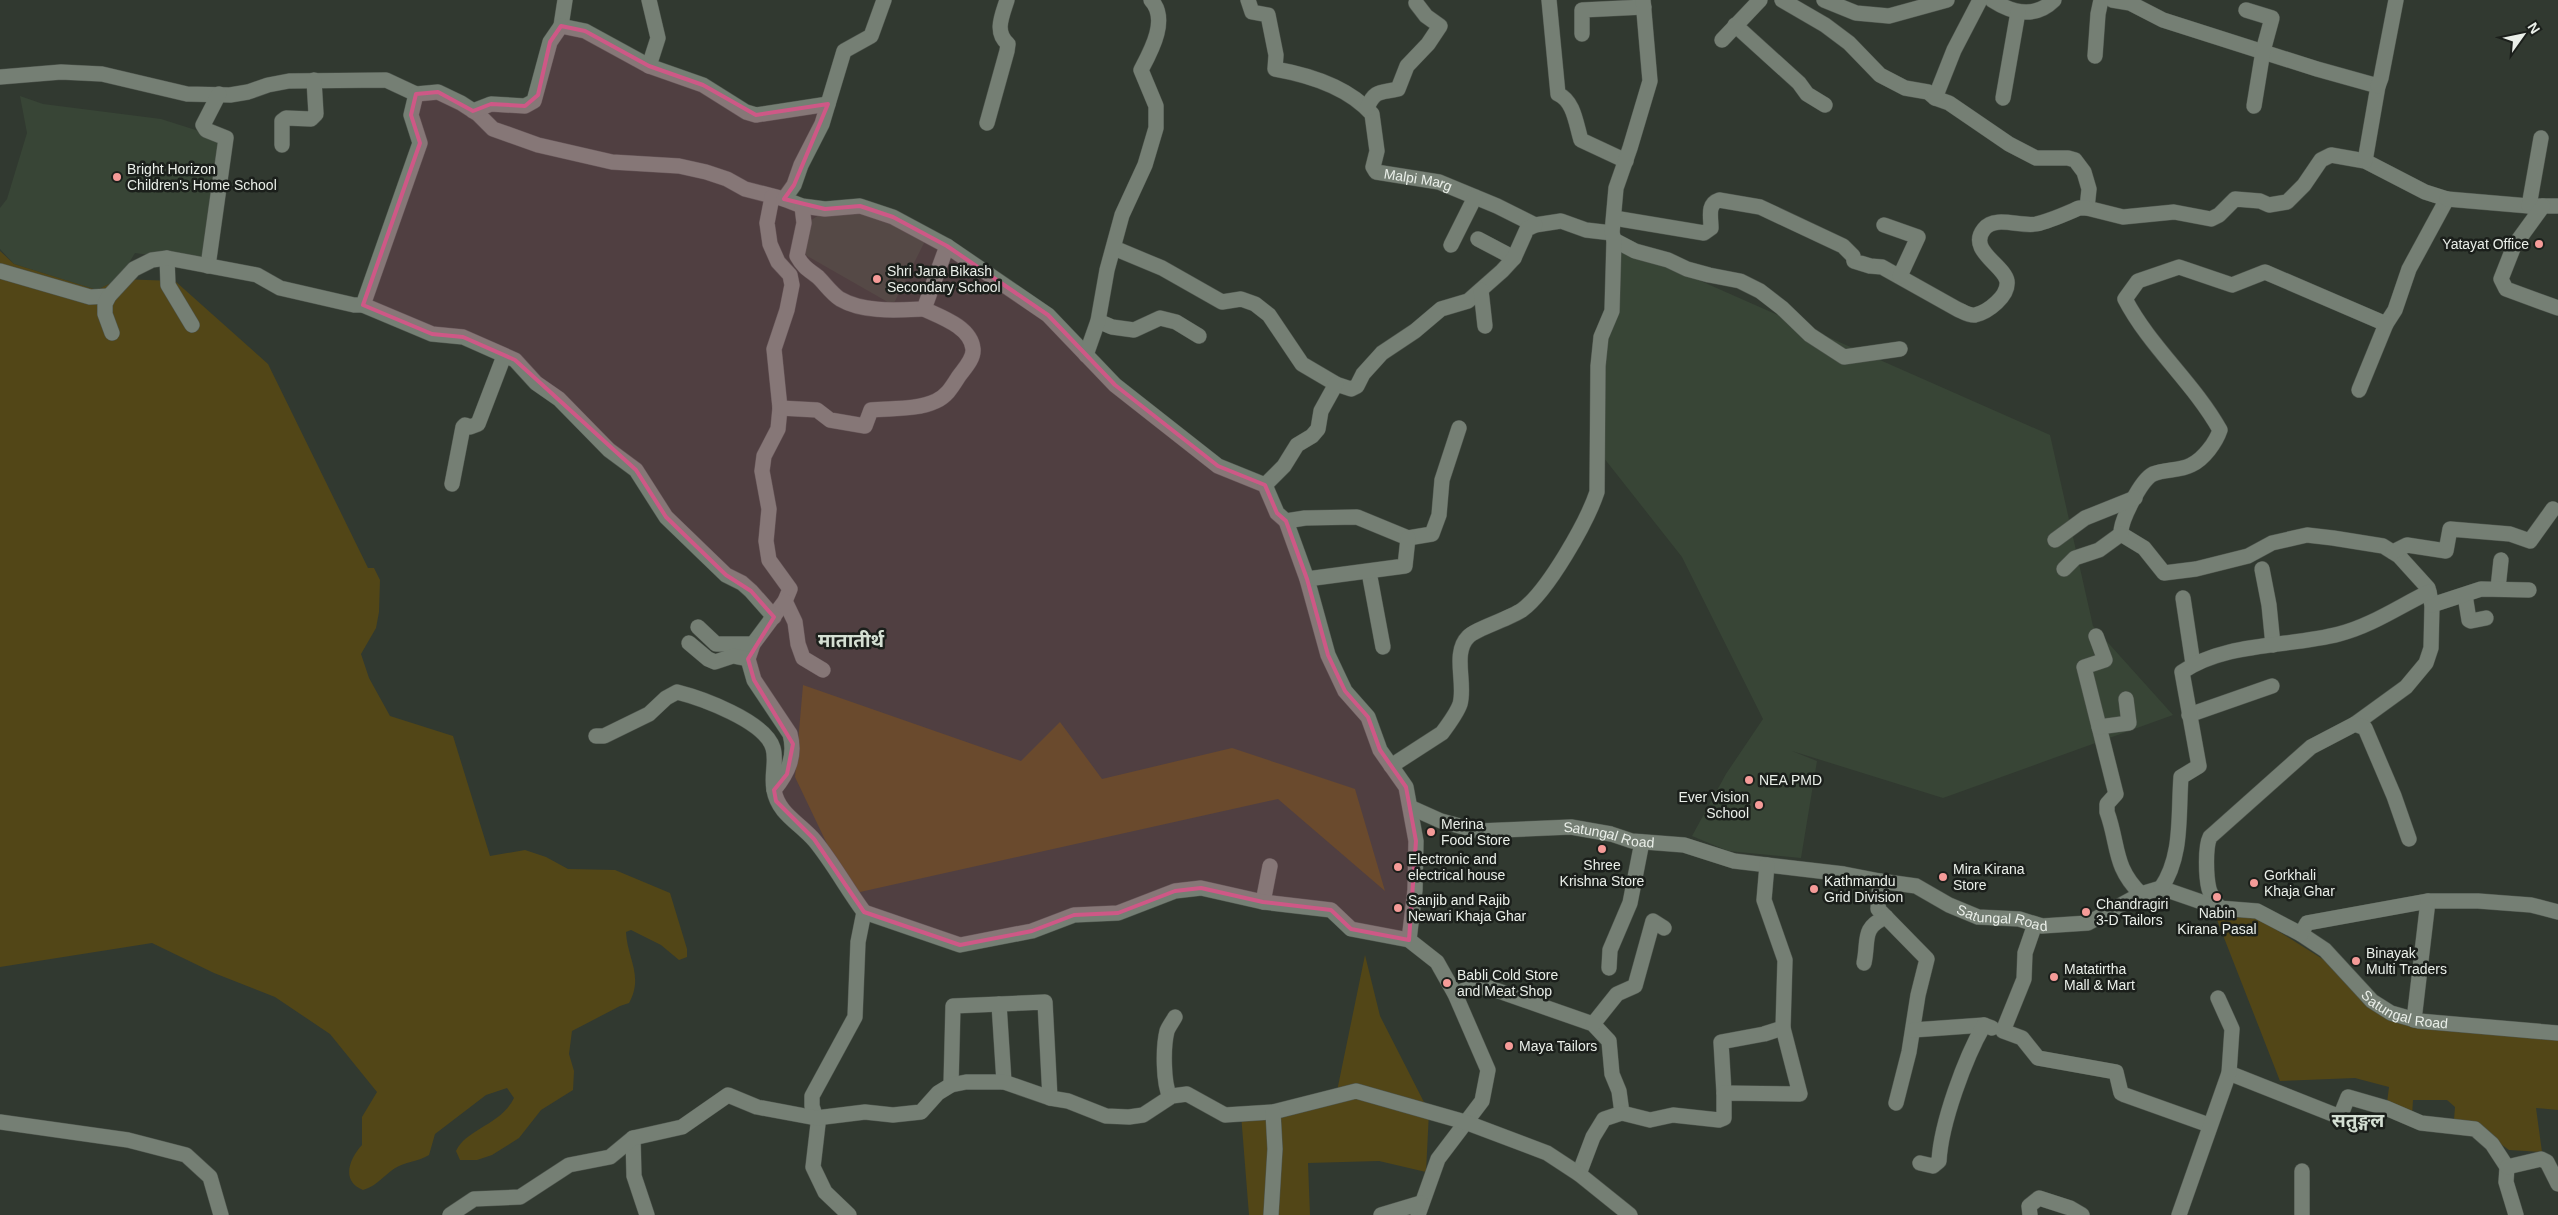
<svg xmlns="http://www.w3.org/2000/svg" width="2558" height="1215" font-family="Arial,'Noto Sans Devanagari',sans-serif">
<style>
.built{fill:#384536}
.green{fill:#524617}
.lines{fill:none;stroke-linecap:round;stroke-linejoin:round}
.minor-casing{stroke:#4f564e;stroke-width:16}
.minor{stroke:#757f74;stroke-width:15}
.marked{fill:#ce5886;fill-opacity:0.2;stroke:#ce5886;stroke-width:4;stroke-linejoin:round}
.poi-dot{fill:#f59b98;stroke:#1b1f1b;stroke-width:2}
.labels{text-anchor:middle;stroke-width:5;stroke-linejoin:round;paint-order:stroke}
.poi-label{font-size:14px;fill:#eaefe9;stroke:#1b1f1b;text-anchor:start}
.street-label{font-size:14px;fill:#eaefe9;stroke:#1b1f1b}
.district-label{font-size:19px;font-weight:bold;fill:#d4dfd3;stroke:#1b1f1b}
</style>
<rect width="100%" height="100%" fill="#313930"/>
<!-- built -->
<g class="built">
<polygon points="20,96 43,104 161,119 224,139 207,263 135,253 119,279 97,290 14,264 0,249 0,208 7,199 27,133"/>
<polygon points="825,211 861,211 926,239 893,305 802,253 810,221"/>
<polygon points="1617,244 2050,435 2093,626 2173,715 1943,798 1792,751 1817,761 1801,858 1728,851 1692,836 1726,774 1763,719 1682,557 1596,448"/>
</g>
<!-- green -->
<g class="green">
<path d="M0 251 14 264 97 290 119 279 175 281 268 364 368 568H374L380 580 379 612 376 628 361 654 369 678 390 716 453 736 490 856 525 850 546 857 568 869 615 870 670 893 687 949V957L679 960 661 945 631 930 626 932C627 958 644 976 629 1003L620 1006 572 1031 569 1054 574 1071 573 1090 541 1110 519 1138 492 1155 477 1160H460L456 1151C466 1129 501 1125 514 1098L507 1088 486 1095 435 1134 429 1155C417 1162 409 1161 399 1166 386 1172 378 1186 363 1190 340 1181 350 1158 362 1145V1117L377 1092 330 1034 275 997 214 973 152 943 0 967Z"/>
<polygon points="803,685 1021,761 1060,722 1102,779 1232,748 1355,789 1385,891 1278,799 851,894 795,777"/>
<polygon points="2212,907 2256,917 2337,968 2388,1018 2558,1035 2558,1110 2536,1108 2542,1152 2509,1150 2484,1132 2454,1120 2455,1107 2447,1100 2413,1100 2412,1116 2387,1103 2389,1087 2355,1078 2280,1081"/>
<polygon points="1365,955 1380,1016 1429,1112 1426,1172 1379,1161 1308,1163 1310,1215 1249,1215 1241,1114 1336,1096"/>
</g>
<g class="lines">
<!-- minor casing -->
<g class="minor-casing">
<g id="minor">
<polyline points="565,0 561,26 585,31 649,66 703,85 746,112 756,115 828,104"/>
<polyline points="649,0 658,38 649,66"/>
<path id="s1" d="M1248 0 1252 12 1268 15 1276 55 1275 69C1309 75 1349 88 1372 114L1377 151 1373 167 1376 172 1439 182 1497 206 1535 225 1561 221 1586 230 1612 233"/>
<path d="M1549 0 1558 94C1574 101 1576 124 1581 140L1626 161"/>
<path d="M1782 0 1825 25 1849 43 1880 75 1905 88 1928 92 1935 98 1949 103 2009 144 2036 158H2068L2075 160 2084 172 2089 189 2087 208 2123 217 2174 212 2211 219 2219 215 2235 199 2260 201 2269 205 2287 202 2304 185 2321 160 2331 155 2365 161 2425 192 2447 199 2409 269 2395 310 2386 324 2265 272 2232 285 2179 267 2138 281 2125 299C2150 347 2193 382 2220 430 2216 442 2204 459 2191 465 2180 471 2165 469 2153 474 2141 480 2120 521 2121 534L2144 548 2164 573 2196 569 2248 556 2272 543 2307 535 2333 538 2383 546 2399 556 2428 588 2432 605 2431 648 2426 663 2406 687 2355 724 2311 747 2210 837C2205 847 2206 877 2209 889 2211 896 2216 902 2219 908"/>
<polyline points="1824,0 1856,13 1889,16 1947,0"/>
<path d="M1992 0C2012 13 2035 19 2054 0"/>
<polyline points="2112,0 2130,3 2163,20 2317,69 2378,86 2365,161"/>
<polyline points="2246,10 2272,18 2263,51 2254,106"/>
<polyline points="1735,25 1799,83 1807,94 1825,105"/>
<polyline points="1582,34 1582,10 1644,7"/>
<polyline points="1722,40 1760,0"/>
<polyline points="2095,56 2098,14 2101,0"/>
<polyline points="0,77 61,72 102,74 187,94 230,95 248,92 268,85 289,81 386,80 416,94 438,92 461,103 478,114 493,129 538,145 612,162 679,166 706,172 727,179 745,189 784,199 794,185 801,165 822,124 844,51 871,36 884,0"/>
<polyline points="2378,86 2381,78 2396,0"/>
<polyline points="1935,98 1954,50 1980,0"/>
<polyline points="2003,98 2018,12"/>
<path d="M1367 108C1375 89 1381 93 1398 89L1407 66 1428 44 1440 26 1426 16 1416 3"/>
<polyline points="473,111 491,104 525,106 534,101 550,42 561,26"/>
<path d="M987 123 1007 51 1008 44C994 32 1002 16 1007 0"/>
<polyline points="282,145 282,121 286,118 311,119 316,114 314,80"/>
<path d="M772 197 767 223 770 244 778 262 790 275 792 285 787 310 774 349 780 408 778 429 764 456 762 471 769 509 766 541 769 560 790 589 785 601 753 644 748 659 754 680 790 734C796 756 788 773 774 790 778 814 800 823 815 841 833 863 847 889 864 912L858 942 855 1017 812 1096V1106L818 1124 813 1167 825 1192 849 1215"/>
<polyline points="784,199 802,206 825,209 860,206 893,217 947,246 1048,315 1115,385 1218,466 1265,485 1277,513 1286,521 1307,579 1328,655 1345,691 1368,717 1380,750 1406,787 1416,841 1415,890 1409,940"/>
<polyline points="2447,199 2529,206 2558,206"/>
<path d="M802 206 804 223 797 256C803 267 809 270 818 277 825 284 832 294 840 299 864 313 898 310 924 309"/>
<polyline points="2529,206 2541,138"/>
<polyline points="2543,206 2514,246 2501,279 2506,289 2558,308"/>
<path d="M1614 218 1704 233 1711 228C1711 217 1707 204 1719 200L1760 207 1843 246 1853 256 1854 261 1870 266 1882 267 1957 309C1962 311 1969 316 1975 315 1988 312 2009 296 2007 281 2004 265 1967 250 1984 229 1995 215 2020 227 2036 224 2050 221 2065 214 2079 208H2087"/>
<polyline points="1884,225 1918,237 1900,276"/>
<polyline points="1478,239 1514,258"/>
<polyline points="1614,240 1635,251 1668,260 1687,269 1709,275 1740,281 1760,291 1782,308 1810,335 1844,357 1900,349"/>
<polyline points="1451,245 1475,197"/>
<polyline points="1114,248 1162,268 1222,302 1241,299 1255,304 1269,315 1302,364 1336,384 1351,389 1357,386 1363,374 1382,353 1415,331 1441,309 1468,301 1502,271 1514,258 1527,229 1535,225"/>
<polyline points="167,258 168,285 192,325"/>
<polyline points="208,266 226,138 206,130 203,125 219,94"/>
<polyline points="0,271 90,297 109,296"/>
<polyline points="1481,290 1485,326"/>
<polyline points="363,305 432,334 463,337 515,360 536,383 559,399 609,450 636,470 666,517 726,575 742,583 751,591 774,617"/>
<polyline points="1098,321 1112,327 1134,330 1160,318 1176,322 1199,336"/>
<polyline points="112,333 105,314 105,304 109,296 134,269 152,260 167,258 257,275 280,288 354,305 363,305 420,143 411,115 416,94"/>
<path d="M1086 355 1098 321 1107 270 1122 215 1145 165 1156 128V106L1141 70C1151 51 1169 19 1151 0"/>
<polyline points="2359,390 2386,324"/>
<path d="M780 408 817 410 830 420 865 426 871 410C892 408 917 410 936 401 947 396 952 387 959 376 964 369 974 359 973 349 971 327 941 317 924 309L947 246"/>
<polyline points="452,484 463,427 465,425 470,427 478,424 504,356"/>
<polyline points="1265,485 1284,466 1297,445 1312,436 1318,429 1321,411 1336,384"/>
<polyline points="1286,521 1305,518 1357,517 1408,538 1432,534 1439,515 1442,480 1459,428"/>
<polyline points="2055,540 2085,518 2135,498"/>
<polyline points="2393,552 2407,545 2446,551 2450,529 2510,534 2530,541 2553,509"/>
<polyline points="2064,569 2075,558 2099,550 2121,534"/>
<polyline points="2262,569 2269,605 2273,645"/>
<polyline points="1369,572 1383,647"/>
<polyline points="1307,579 1405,566 1408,538"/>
<polyline points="2498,588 2501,560"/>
<polyline points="2465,595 2469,620 2471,621 2486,618"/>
<polyline points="2183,598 2193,664"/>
<polyline points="785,601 795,622 798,644 803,658 823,670"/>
<polyline points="2432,605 2481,589 2529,590"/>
<polyline points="698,627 716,644 753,644"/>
<path d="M2096 636 2105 660 2084 667 2116 794 2107 804V812C2119 845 2113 867 2141 894"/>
<polyline points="689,643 708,659 715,662 733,656 748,659"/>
<polyline points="2189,715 2272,686"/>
<polyline points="2355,724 2365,728 2394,796 2409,839"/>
<polyline points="2099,727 2129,723 2126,699"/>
<path d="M596 736H604L649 714 666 698 677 692C701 698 765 721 773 748 777 761 771 775 774 790"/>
<path d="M1391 766 1442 733C1448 725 1457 713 1460 704 1466 684 1452 653 1468 637 1475 629 1509 619 1522 610 1548 591 1587 522 1597 492L1598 366 1601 337 1612 311 1614 240 1612 233 1616 188 1630 148 1650 81 1643 0"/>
<path id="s2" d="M1412 808 1441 821 1478 831 1571 827 1611 834 1632 841 1684 845 1734 861 1844 874 1880 881 1916 886 1949 905 1978 917 2019 919 2042 926 2088 923 2141 894 2161 888 2219 908 2257 911 2301 934 2325 950 2372 1001 2391 1013 2419 1021 2558 1033"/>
<polyline points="1880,881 1878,909 1927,959 1918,995 1909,1052 1896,1103"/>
<path d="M2161 888C2183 856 2178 815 2181 777L2199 766 2182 672C2224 642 2290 647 2339 634 2371 626 2400 606 2429 592"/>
<polyline points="1263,902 1270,866"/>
<polyline points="864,912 960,945 1032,931 1074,915 1118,913 1175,891 1201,888 1263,902 1331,910 1351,929 1409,940 1437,962 1455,994 1488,1070 1482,1101 1438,1159 1418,1215"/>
<polyline points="2035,924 2025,953 2024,979 2003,1031 2022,1038 2038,1058 2116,1072 2121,1093 2125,1095 2209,1125"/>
<polyline points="2301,934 2307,923 2428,901 2478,901 2531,905 2558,912"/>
<path d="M1864 963C1869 940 1861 928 1886 917"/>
<polyline points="1609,968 1610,950 1630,903 1642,842"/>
<polyline points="1455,994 1472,987 1490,988 1593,1024 1609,1041 1612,1074 1619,1091 1622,1113"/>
<polyline points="999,1004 1004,1082"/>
<polyline points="2414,1020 2428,901"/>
<polyline points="1593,1024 1617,994 1635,986 1653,921 1664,928"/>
<polyline points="1913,1030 1984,1025 1992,1028"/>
<polyline points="2229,1073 2340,1117 2348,1097 2386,1108 2421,1123 2475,1129 2492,1144 2507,1167 2506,1182 2516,1215"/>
<polyline points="951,1085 953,1006 1045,1002 1050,1098"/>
<polyline points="1724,1093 1721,1042 1764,1034 1783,1028"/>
<path d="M1170 1097C1163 1083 1163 1047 1167 1031 1169 1026 1173 1021 1175 1017"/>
<polyline points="0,1122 128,1140 186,1155 210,1177 221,1215"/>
<polyline points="633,1138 634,1176 647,1215"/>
<path d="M1920 1163 1933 1166 1939 1161C1941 1123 1965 1058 1984 1025"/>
<polyline points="2507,1167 2541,1159 2547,1162 2558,1184"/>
<polyline points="1579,1174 1593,1137 1604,1119 1622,1113 1650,1120 1673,1115 1719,1120 1724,1118 1724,1093 1800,1094 1783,1028 1785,960 1764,900 1767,865"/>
<polyline points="450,1215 474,1199 520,1197 569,1165 610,1157 633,1138 682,1127 728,1095 757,1107 816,1118 865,1112 893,1115 921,1112 938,1093 951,1085 966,1082 1004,1082 1050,1098 1068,1101 1106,1116 1129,1117 1143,1115 1172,1096 1187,1094 1225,1115 1273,1112 1356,1091 1465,1122 1547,1153 1579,1174 1630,1215"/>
<polyline points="1271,1215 1275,1149 1273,1112"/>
<polyline points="1381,1215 1421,1203"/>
<polyline points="2030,1215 2029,1206 2039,1198 2070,1208 2082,1215"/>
<polyline points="2179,1215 2229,1073 2232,1029 2218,998"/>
<polyline points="2302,1215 2302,1171"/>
</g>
</g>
<!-- minor -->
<use href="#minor" class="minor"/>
</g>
<!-- marked area -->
<path class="marked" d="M561 26 585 31 649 66 703 85 756 115 828 104 794 185 784 199 825 209 860 206 893 217 947 246 1048 315 1115 385 1218 466 1265 485 1277 513 1286 521 1307 579 1328 655 1345 691 1368 717 1380 750 1406 787 1416 841 1409 940 1351 929 1331 910 1263 902 1201 888 1175 891 1118 913 1074 915 1032 931 960 945 864 912 814 839 776 801 774 790 787 774 793 744 754 680 748 659 774 617 751 591 726 575 666 517 636 470 515 360 463 337 432 334 363 305 420 143 411 115 416 94 438 92 473 111 491 104 525 106 538 95 550 42Z"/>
<!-- markers -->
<g class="poi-dot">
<circle cx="117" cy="177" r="5"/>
<circle cx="2539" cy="244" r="5"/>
<circle cx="877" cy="279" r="5"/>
<circle cx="1749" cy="780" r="5"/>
<circle cx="1759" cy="805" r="5"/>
<circle cx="1431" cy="832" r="5"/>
<circle cx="1602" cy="849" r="5"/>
<circle cx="1398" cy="867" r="5"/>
<circle cx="1943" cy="877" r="5"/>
<circle cx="2254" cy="883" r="5"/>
<circle cx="1814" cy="889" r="5"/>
<circle cx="2217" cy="897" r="5"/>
<circle cx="1398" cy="908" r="5"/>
<circle cx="2086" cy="912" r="5"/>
<circle cx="2356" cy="961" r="5"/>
<circle cx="2054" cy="977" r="5"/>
<circle cx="1447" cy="983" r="5"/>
<circle cx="1509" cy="1046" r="5"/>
</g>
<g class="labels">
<!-- poi labels -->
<g class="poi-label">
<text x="127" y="174">Bright Horizon<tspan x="127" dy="16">Children's Home School</tspan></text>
<text x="2529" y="249" text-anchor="end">Yatayat Office</text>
<text x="887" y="276">Shri Jana Bikash<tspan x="887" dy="16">Secondary School</tspan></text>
<text x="1759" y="785">NEA PMD</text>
<text x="1749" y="802" text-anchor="end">Ever Vision<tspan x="1749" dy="16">School</tspan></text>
<text x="1441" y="829">Merina<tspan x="1441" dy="16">Food Store</tspan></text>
<text x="1408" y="864">Electronic and<tspan x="1408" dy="16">electrical house</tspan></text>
<text x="1602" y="870" text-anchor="middle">Shree<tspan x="1602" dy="16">Krishna Store</tspan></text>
<text x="1953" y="874">Mira Kirana<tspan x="1953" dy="16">Store</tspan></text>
<text x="2264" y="880">Gorkhali<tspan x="2264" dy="16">Khaja Ghar</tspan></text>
<text x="1824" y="886">Kathmandu<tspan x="1824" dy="16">Grid Division</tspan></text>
<text x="1408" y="905">Sanjib and Rajib<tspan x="1408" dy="16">Newari Khaja Ghar</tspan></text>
<text x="2096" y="909">Chandragiri<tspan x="2096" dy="16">3-D Tailors</tspan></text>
<text x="2217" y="918" text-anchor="middle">Nabin<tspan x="2217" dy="16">Kirana Pasal</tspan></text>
<text x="2366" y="958">Binayak<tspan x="2366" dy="16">Multi Traders</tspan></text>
<text x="2064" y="974">Matatirtha<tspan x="2064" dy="16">Mall &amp; Mart</tspan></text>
<text x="1457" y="980">Babli Cold Store<tspan x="1457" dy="16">and Meat Shop</tspan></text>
<text x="1519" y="1051">Maya Tailors</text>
</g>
<!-- street labels -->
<g class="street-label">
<text dy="5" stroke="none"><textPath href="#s1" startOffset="295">Malpi Marg</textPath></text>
<text dy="5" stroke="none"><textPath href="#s2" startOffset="202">Satungal Road</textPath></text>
<text dy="5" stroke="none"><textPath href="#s2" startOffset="608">Satungal Road</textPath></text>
<text dy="5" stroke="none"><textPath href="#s2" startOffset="1058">Satungal Road</textPath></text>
</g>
<!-- district labels -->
<g class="district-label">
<text x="851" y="647">मातातीर्थ</text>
<text x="2358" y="1127">सतुङ्गल</text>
</g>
</g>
<!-- north arrow -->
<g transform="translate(2523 35) rotate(57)" stroke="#1b1f1b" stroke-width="4" paint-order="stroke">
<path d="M0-4L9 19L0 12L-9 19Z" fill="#eaefe9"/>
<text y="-8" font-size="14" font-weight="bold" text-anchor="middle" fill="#eaefe9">N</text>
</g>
</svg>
